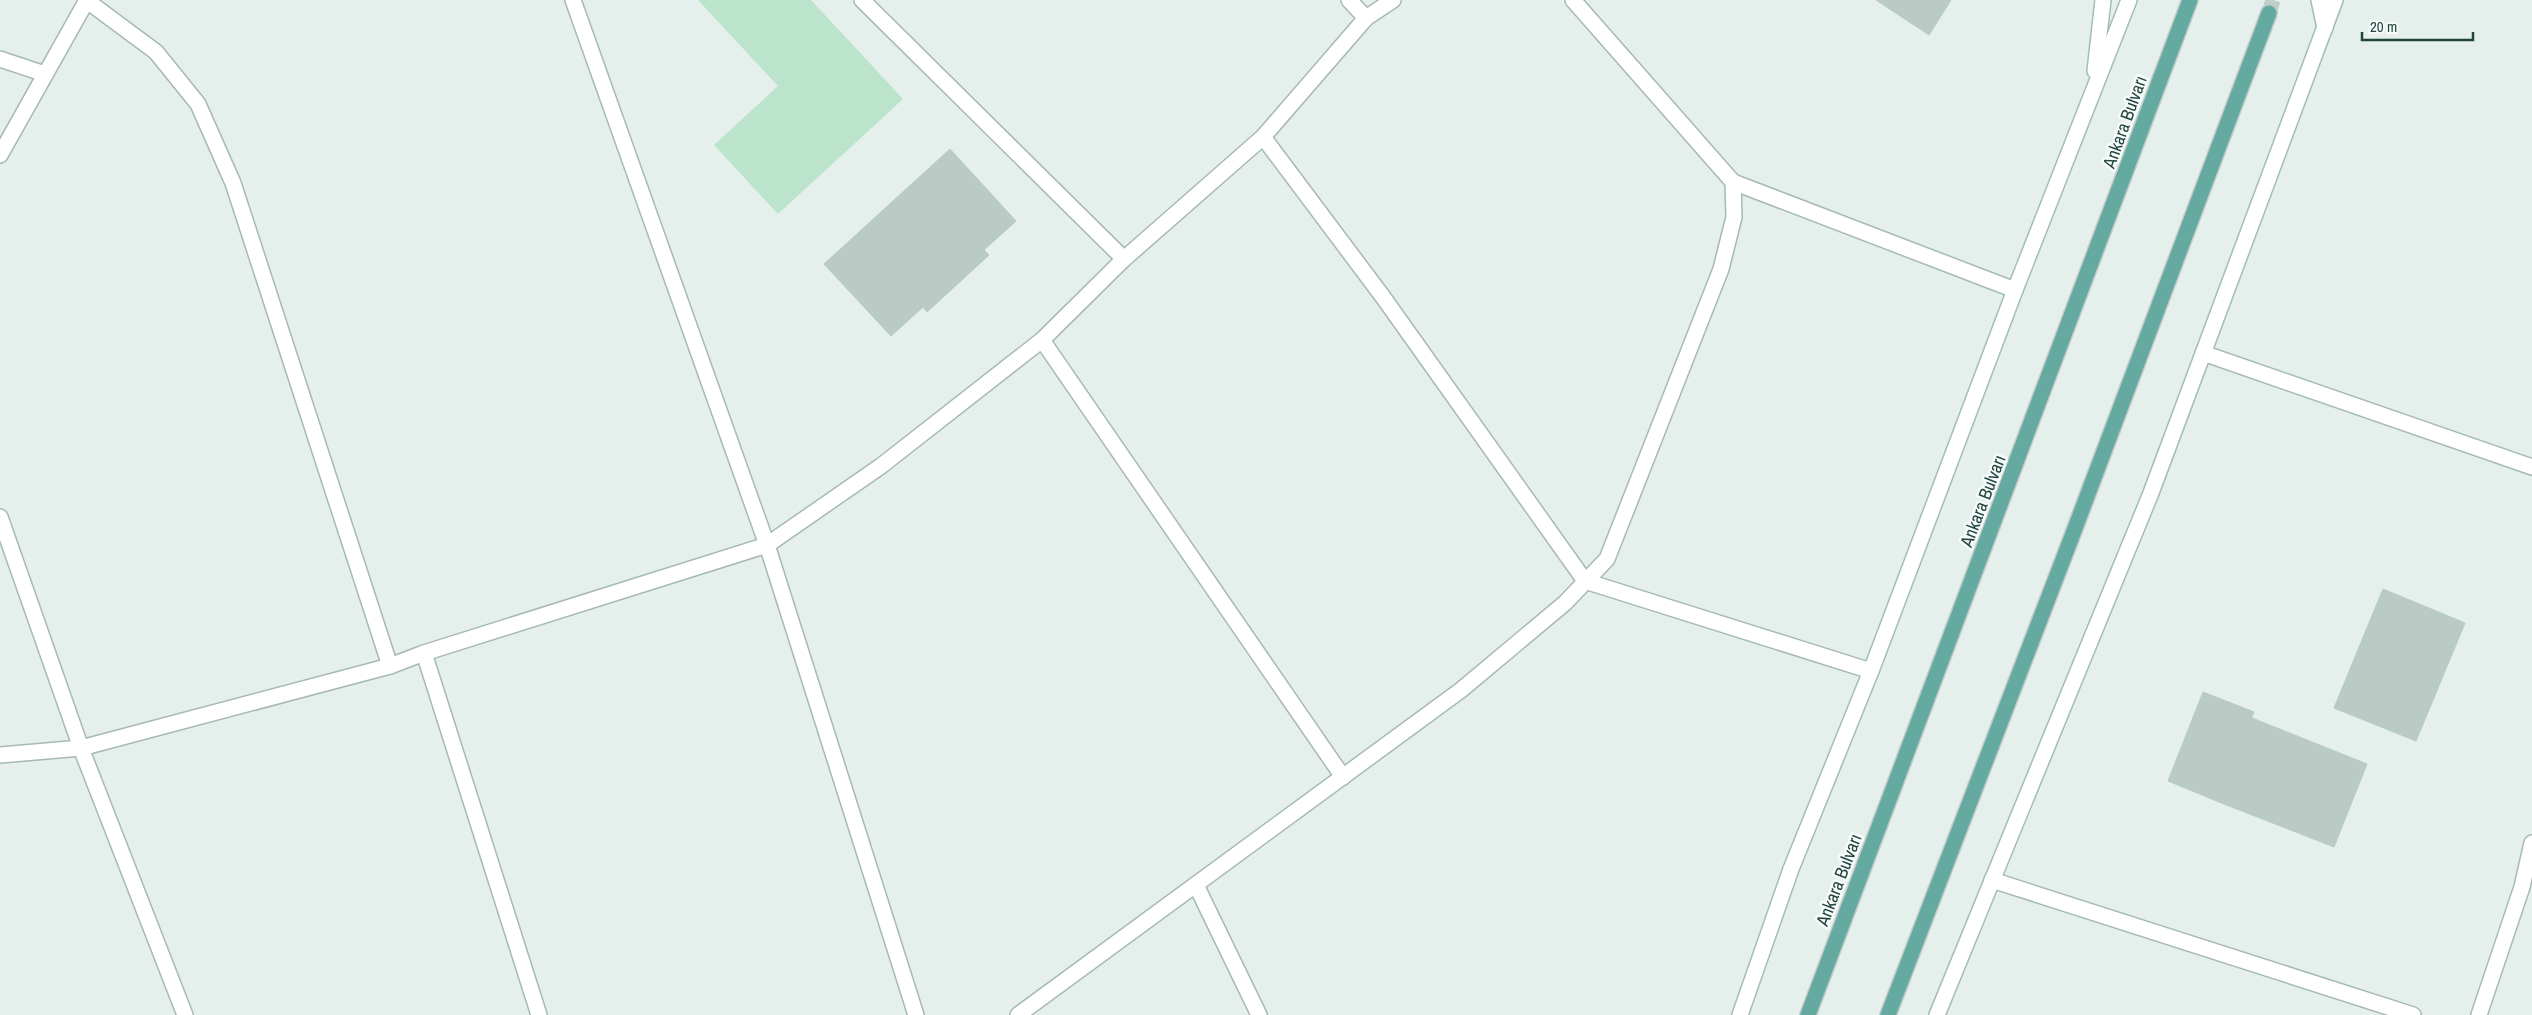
<svg xmlns="http://www.w3.org/2000/svg" width="2532" height="1015" font-family="'Archivo Narrow',sans-serif">
<style>
.green{fill:#bce3cb}
.building{fill:#bacbc6;stroke:#b6cac4}
.lines{fill:none;stroke-linecap:round;stroke-linejoin:round}
.secondary-tunnel{stroke:#becec9;stroke-width:15;stroke-dasharray:15 8;stroke-linecap:butt}
.street-casing{stroke:#a6b9b5;stroke-width:18}
.secondary-casing{stroke:#a2bdb7;stroke-width:18}
.primary-casing{stroke:#c1cbc9;stroke-width:18}
.street{stroke:#fff;stroke-width:15}
.secondary{stroke:#fff;stroke-width:15}
.primary{stroke:#65aaa0;stroke-width:15}
.labels{text-anchor:middle;stroke-width:5;stroke-linejoin:round;paint-order:stroke}
.street-label{font-size:18px;fill:#21443f;stroke:#f6fbf9}
</style>
<rect width="100%" height="100%" fill="#e5f0ec"/>
<!-- green -->
<polygon class="green" points="698,0 811,0 903,99 778,214 714,145 778,86"/>
<!-- building -->
<g class="building">
<polygon points="1876,0 1951,0 1929,35"/>
<polygon points="950,149 1016,221 984,250 989,255 927,312 923,307 891,336 824,264"/>
<polygon points="2383,589 2465,623 2416,741 2334,708"/>
<polygon points="2203,692 2254,712 2219,802 2168,781"/>
<polygon points="2252,718 2367,764 2334,847 2219,802"/>
</g>
<g class="lines">
<!-- secondary-tunnel -->
<polyline class="secondary-tunnel" points="2269,13 2273,0"/>
<!-- street casing -->
<g class="street-casing">
<g id="street">
<polyline points="86,0 156,52 198,104 233,183 390,666"/>
<polyline points="573,0 767,545 916,1015"/>
<polyline points="862,0 1124,259"/>
<polyline points="1349,0 1366,18"/>
<polyline points="0,59 45,74"/>
<polyline points="1263,137 1383,297 1585,581 1871,671"/>
<polyline points="0,155 87,0"/>
<polyline points="1733,182 2015,290"/>
<polyline points="1042,340 1343,777"/>
<polyline points="2203,353 2532,467"/>
<polyline points="0,517 81,748 185,1015"/>
<polyline points="424,653 539,1015"/>
<polyline points="0,755 81,748 390,666 424,653 767,545 881,466 1042,340 1124,259 1263,137 1366,18 1393,0"/>
<polyline points="1992,880 2413,1015"/>
<polyline points="1196,885 1259,1015"/>
<polyline points="1018,1015 1461,690 1565,603 1607,559 1721,269 1734,217 1733,182 1573,0"/>
<polyline points="2479,1015 2522,887 2532,843"/>
</g>
</g>
<!-- secondary casing -->
<g class="secondary-casing">
<g id="secondary">
<polyline points="2319,0 2325,28"/>
<polyline points="2095,71 2103,0"/>
<polyline points="1740,1015 1791,869 1871,671 2015,290 2129,0"/>
<polyline points="1937,1015 2151,493 2335,0"/>
</g>
</g>
<!-- primary casing -->
<g class="primary-casing">
<g id="primary">
<polyline points="1808,1015 2190,0"/>
<polyline points="1888,1015 2074,531 2269,13"/>
</g>
</g>
<!-- street -->
<use href="#street" class="street"/>
<!-- secondary -->
<use href="#secondary" class="secondary"/>
<!-- primary -->
<use href="#primary" class="primary"/>
</g>
<g class="labels">
<!-- street labels -->
<g class="street-label">
<text transform="translate(2125 122) rotate(-70)" y="6">Ankara Bulvarı</text>
<text transform="translate(1983 501) rotate(-69)" y="6">Ankara Bulvarı</text>
<text transform="translate(1839 880) rotate(-69)" y="6">Ankara Bulvarı</text>
</g>
</g>
<!-- scale -->
<path d="M2362 32v8h111v-8" fill="none" stroke="#21443f" stroke-width="2.5"/>
<text x="2370" y="32" font-size="15" fill="#21443f" stroke="#f6fbf9" stroke-width="4" paint-order="stroke">20 m</text>
</svg>
